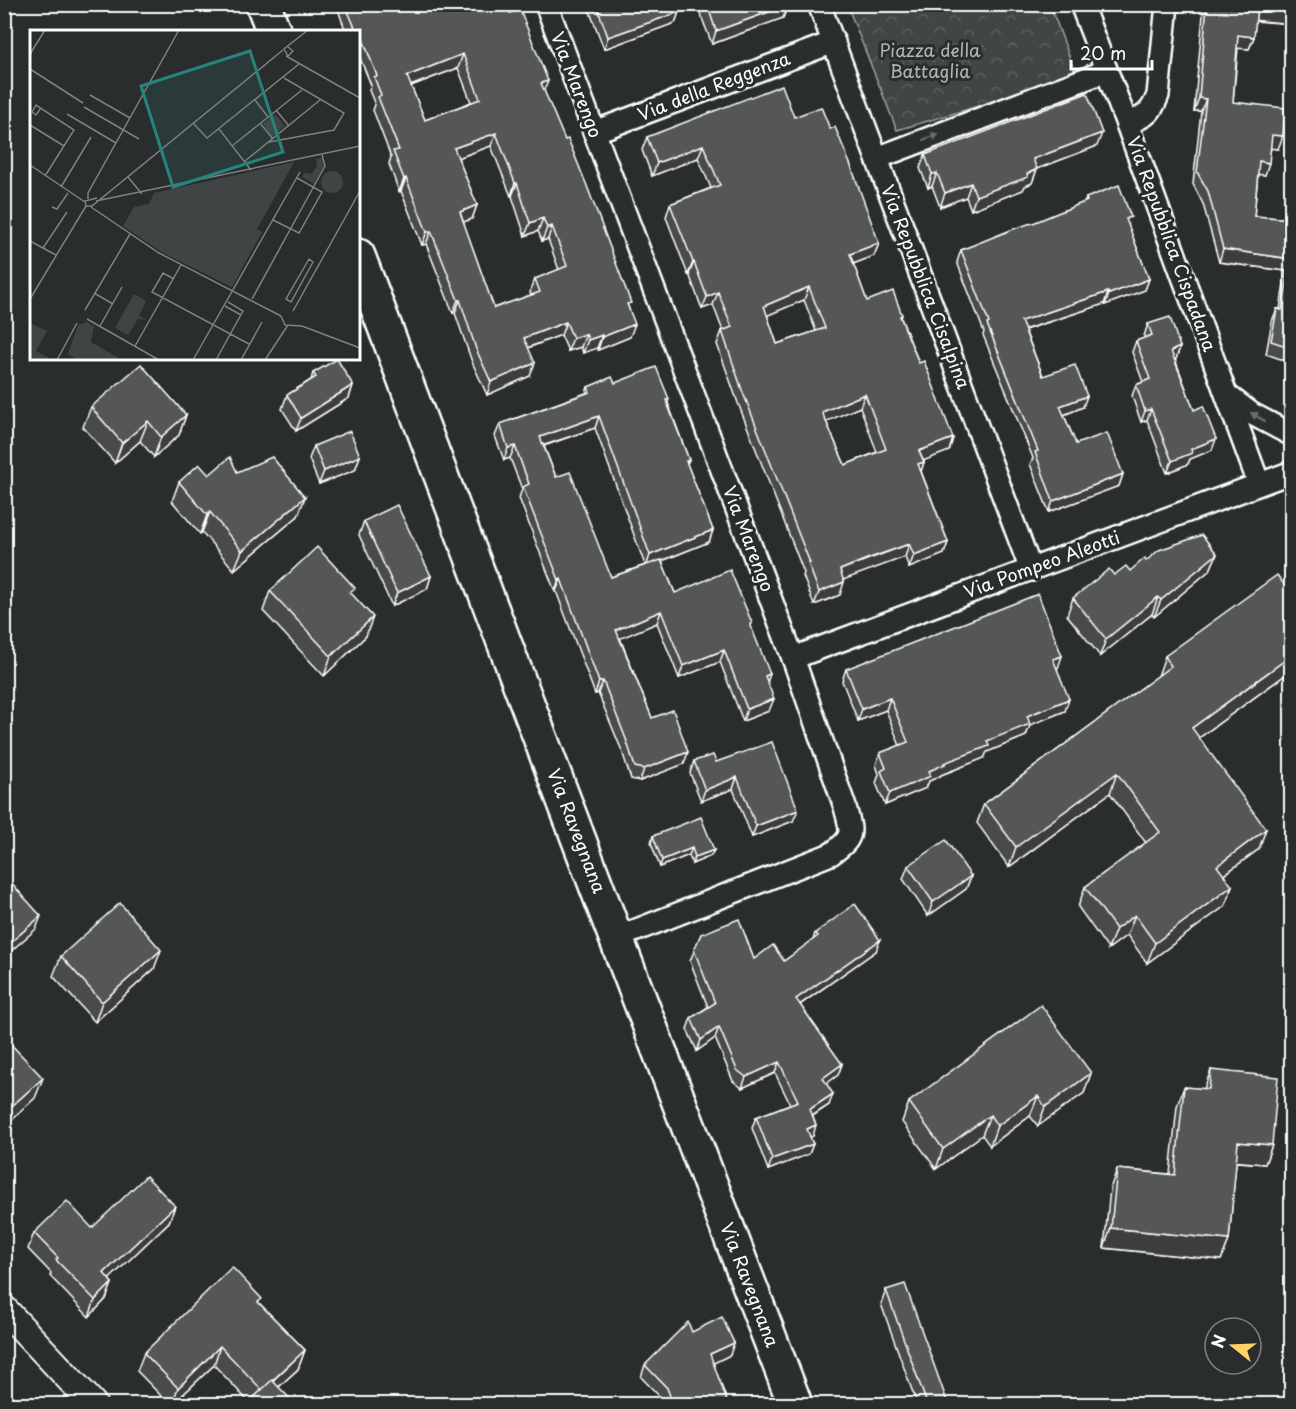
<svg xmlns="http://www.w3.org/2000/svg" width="1296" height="1409" font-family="'Playpen Sans',sans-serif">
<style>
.forest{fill:url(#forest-crowns);stroke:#a0a2a2;stroke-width:1.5}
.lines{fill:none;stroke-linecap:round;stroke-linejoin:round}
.minor-casing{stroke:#fff;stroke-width:26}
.tertiary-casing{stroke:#fff;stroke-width:30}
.primary-casing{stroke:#fff;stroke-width:38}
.minor{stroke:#2a2d2e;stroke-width:21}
.tertiary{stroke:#2a2d2e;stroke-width:26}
.primary{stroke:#2a2d2e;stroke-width:33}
.wall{fill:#494b4c;stroke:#fff;stroke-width:1.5;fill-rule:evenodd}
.shaded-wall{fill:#3c3d3e;stroke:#fff;stroke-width:1.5}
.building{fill:#555758;stroke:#fff;stroke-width:1.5;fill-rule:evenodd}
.oneway{fill:#6a6c6d}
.labels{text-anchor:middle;stroke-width:6;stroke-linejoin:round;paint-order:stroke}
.park-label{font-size:18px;fill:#b3b4b5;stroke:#2a2d2e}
.street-label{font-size:18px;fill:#fff;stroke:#2a2d2e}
.inset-road{fill:none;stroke:#7f8182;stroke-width:1.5}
.view{fill:#27847c;fill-opacity:0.15;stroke:#27847c;stroke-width:3}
.inset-edge{fill:none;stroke:#fff;stroke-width:3}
</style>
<defs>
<pattern id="forest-crowns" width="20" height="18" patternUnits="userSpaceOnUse" patternTransform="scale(1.5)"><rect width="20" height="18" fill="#414445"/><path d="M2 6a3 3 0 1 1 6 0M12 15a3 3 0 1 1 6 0" fill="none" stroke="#5e6061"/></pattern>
</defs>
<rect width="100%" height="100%" fill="#2a2d2e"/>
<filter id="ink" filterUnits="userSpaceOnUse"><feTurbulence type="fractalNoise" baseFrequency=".0167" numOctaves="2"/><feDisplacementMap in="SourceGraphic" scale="12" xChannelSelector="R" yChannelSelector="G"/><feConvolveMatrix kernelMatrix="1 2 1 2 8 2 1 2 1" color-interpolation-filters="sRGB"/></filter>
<g filter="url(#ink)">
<!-- forest -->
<polygon class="forest" points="847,5 1050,5 1077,77 897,130"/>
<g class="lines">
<!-- minor casing -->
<g class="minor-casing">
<g id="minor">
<path d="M546 4 793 658 845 807C852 833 855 837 831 854L616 938"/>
<polyline points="819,4 1031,570"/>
<polyline points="1081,4 1127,124 1259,484"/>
<path d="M1127 124C1145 116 1151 114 1158 95L1167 4"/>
<polyline points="594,132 834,42"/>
<polyline points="877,158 1106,71"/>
<polyline points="1227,395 1252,414 1292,435"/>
<polyline points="793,658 1292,472"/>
</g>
</g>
<!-- tertiary casing -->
<g class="tertiary-casing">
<polyline id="tertiary" points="4,1309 93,1404"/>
</g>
<!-- primary casing -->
<g class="primary-casing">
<g id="primary">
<polyline points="263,4 274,32"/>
<polyline points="358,256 616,938 795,1404"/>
</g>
</g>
<!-- minor -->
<use href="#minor" class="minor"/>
<!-- tertiary -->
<use href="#tertiary" class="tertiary"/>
<!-- primary -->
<use href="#primary" class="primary"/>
</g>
<!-- wall -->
<g class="wall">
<path d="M336 4H507L544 91 629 309 630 337 598 350 597 348 583 353 581 347 568 351 561 335 528 348 530 376 487 395 472 362 455 313H453L426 244 422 245 401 191 399 192 389 164 391 157 373 110 375 105 369 90 371 85 358 53V32H346ZM458 68 471 102 425 120 411 86ZM491 146 511 196H512L525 236 538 231 542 241 548 239 559 270 535 279 530 292 531 295 494 308 463 222 472 219 477 205 458 158Z"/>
<polygon points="587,4 676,4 679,12 675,23 604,49"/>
<polygon points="700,4 788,4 788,5 783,18 712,44 698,8"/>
<polygon points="1204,4 1292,4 1292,24 1255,21 1254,37 1249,49 1238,48 1233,102 1278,149 1271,148 1265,175 1258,174 1254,216 1292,219 1292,363 1266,354 1272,321 1277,309 1280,309 1286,271 1219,262 1203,204 1193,184 1201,111 1194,111"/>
<path d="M794 117 879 243 874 256 853 264 867 301 902 315 901 318 919 363 953 438 949 451 924 460V462L921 471 948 542 944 554 909 568 905 557 863 572 843 579 840 595 814 605 803 576 804 573 738 403 717 344 722 331H723L713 305 702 309 689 274 688 275 666 217 670 204 711 188 698 158 652 176 642 150 647 137ZM804 300 816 331 777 344 767 315ZM860 407 877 452 845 465 826 421Z"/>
<polygon points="1097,146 1037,169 1032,183 1025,186 1023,190 971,210 966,197 940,207 932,186 928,188 920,168 925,155"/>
<polygon points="1086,198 1128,225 1149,279 1145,290 1105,305 1104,304 1025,330 1043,376 1083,407 1064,415 1076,444 1123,474 1119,486 1049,512 1030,464 1033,458 983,335 984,332 957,262 961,250 1031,224 1085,202"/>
<polygon points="1148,324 1180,347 1176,359 1175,359 1194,410 1212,450 1190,459 1188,464 1167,473 1147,420 1141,422 1132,396 1136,385 1143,382 1132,352 1136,341 1145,338 1144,336"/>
<polygon points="313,373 353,385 349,398 296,431 282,409 287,395 311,380"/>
<path d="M615 383 669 399 668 403 689 460 687 464 713 530 709 542 662 561 675 593 752 623 751 626 767 682 769 711 743 721 720 662 679 678 657 623 620 638 652 718 684 764 640 781 631 779 622 751 598 693 595 694 556 591 555 592 519 498 522 489 510 458 504 460 495 436 500 424 586 393 588 387ZM595 428 645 565 611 577 556 477 544 446Z"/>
<polygon points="91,407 186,415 179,435 154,457 140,441 115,463 83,427"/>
<polygon points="314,446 360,456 355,470 319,484 309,459"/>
<polygon points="237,472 298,516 234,570 202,532 200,534 172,501 179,482 209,475"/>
<polygon points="364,521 431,576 427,589 392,606 359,535"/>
<polygon points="1217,554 1210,570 1154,617 1152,614 1100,656 1067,615 1073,598 1114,575 1130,571 1146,561"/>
<polygon points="1292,588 1292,670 1199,738 1259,849 1224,875 1225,906 1147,963 1127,935 1108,949 1078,907 1085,887 1146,843 1110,793 1009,867 977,823 984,804 1158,676 1165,656 1289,591"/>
<polygon points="270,591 352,595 366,636 324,676 263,611"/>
<polygon points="1057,668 1065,711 1030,725 1026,736 987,752 984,758 941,775 940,776 929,781 926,788 885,805 876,783 879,774 876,765 880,753 900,746 886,710 858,721 842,681 846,669 1058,668"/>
<polygon points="694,761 716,762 793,821 752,837 733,789 701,801 690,773"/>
<polygon points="653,836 714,850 711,856 692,864 689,855 660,867 651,843"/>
<polygon points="908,866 971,876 966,889 928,916 903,879"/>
<polygon points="815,933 876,951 800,1005 842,1064 838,1075 826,1083 829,1105 813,1116 813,1136 810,1137 813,1144 809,1154 768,1170 752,1128 756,1117 790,1104 775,1073 742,1088 733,1081 715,1038 697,1051 687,1029 691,1018 708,1007 690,961 701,934 754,959 784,961 813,940"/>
<polygon points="61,956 154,969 95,1022 53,976"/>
<polygon points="1211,1070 1272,1145 1265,1164 1236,1162 1229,1240 1221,1260 1104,1248 1110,1189 1117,1169 1170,1174 1177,1106 1184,1087 1204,1089"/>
<polygon points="1091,1073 1084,1093 1038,1126 1030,1116 990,1146 982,1135 936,1169 902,1122 909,1102"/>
<polygon points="175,1206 169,1222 109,1279 112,1283 106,1299 89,1317 50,1276 51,1273 28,1249 34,1233 92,1228"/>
<polygon points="886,1290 948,1404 917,1404 881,1304"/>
<polygon points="260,1304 305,1350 298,1369 279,1387 249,1402 214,1365 173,1404 169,1404 137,1371 144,1353"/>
<polygon points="692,1332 730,1355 713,1363 728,1404 664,1404 663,1400 641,1377 645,1365"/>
</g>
<!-- shaded-wall -->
<g class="shaded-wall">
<polygon points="788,5 783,18 712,44 716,31"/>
<polygon points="1257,8 1292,11 1292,24 1252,20"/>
<polygon points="679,12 675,23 604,49 608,37"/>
<polygon points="1238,35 1254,37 1249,49 1234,48"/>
<polygon points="463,54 458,68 402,89 407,76"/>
<polygon points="548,81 543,94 541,83"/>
<polygon points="1199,98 1206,99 1201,111 1194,111"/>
<polygon points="496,133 491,146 449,161 454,148"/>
<polygon points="1102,133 1097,146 1029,172 1033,159"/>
<polygon points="1272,135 1283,136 1278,149 1267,148"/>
<polygon points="703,145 698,158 652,176 657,163"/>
<polygon points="1259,161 1269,163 1265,175 1254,174"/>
<polygon points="1037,169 1032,183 1025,186 1023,190 971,210 976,196"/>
<polygon points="937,173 932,186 928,188 932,174"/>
<polygon points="406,178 401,191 399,192 404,179"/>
<polygon points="515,183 517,183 512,196 511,196"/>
<polygon points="971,183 966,197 940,207 945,193"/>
<polygon points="477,205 472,219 455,225 460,212"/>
<polygon points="543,218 538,231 525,236 530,223"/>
<polygon points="552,226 548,239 542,241 547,228"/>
<polygon points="431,231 426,244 422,245 427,232"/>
<polygon points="879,243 874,256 845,267 850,254"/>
<polygon points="1223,249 1291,259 1286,271 1219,262"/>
<polygon points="693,262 694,262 689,274 688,275"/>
<polygon points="1149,279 1145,290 1105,305 1109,294"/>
<polygon points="809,287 804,300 759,319 764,306"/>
<polygon points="718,292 713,305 702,309 707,297"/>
<polygon points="1108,292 1104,304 1017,332 1021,321"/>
<polygon points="458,300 460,300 455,313 453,313"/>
<polygon points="566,322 561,335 519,351 524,338"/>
<polygon points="635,324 630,337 598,350 602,337"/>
<polygon points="586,334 581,347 568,351 573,338"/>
<polygon points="602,335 597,348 583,353 588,340"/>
<polygon points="1180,347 1176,359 1167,362 1171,351"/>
<polygon points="535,363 530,376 487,395 491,382"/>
<polygon points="353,385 349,398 296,431 301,418"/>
<polygon points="865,394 860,407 818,425 822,412"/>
<polygon points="1087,396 1083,407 1056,418 1060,406"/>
<polygon points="1151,409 1147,420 1141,422 1145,411"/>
<polygon points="186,415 179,435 154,457 161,437"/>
<polygon points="599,416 595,428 536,448 540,437"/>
<polygon points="148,421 140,441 115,463 122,443"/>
<polygon points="953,438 949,451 915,464 919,451"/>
<polygon points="1216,439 1212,450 1190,459 1188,464 1167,473 1172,461 1191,449"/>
<polygon points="515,446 510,458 504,460 508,448"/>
<polygon points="360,456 355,470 319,484 324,471"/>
<polygon points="924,462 920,475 918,464"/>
<polygon points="1123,474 1119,486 1049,512 1053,501"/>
<polygon points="305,497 298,516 234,570 242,551"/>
<polygon points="210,512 202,532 200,534 207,515"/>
<polygon points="713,530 709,542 646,567 650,555"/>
<polygon points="948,542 944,554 909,568 914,555"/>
<polygon points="909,544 905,557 835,583 840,570"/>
<polygon points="1217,554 1210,570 1154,617 1161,600"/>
<polygon points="431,576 427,589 392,606 397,593"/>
<polygon points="561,579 556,591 555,592 559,580"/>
<polygon points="844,582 840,595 814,605 819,592"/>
<polygon points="1158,597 1152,614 1100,656 1106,639"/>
<polygon points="661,611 657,623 612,642 616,630"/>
<polygon points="373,617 366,636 324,676 331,656"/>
<polygon points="724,650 720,662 679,678 683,666"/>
<polygon points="1292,655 1292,670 1185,748 1192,728"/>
<polygon points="1062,656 1058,668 1049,671 1053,659"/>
<polygon points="770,674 766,686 765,676"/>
<polygon points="603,681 598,693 595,694 599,682"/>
<polygon points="890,698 886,710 858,721 862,709"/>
<polygon points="774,699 769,711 743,721 747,709"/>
<polygon points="1069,699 1065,711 1030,725 1026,736 987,752 984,758 941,775 940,776 929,781 926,788 885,805 890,793 929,771 987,741 1027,716"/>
<polygon points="688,752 684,764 640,781 644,769"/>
<polygon points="1117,773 1110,793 1009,867 1016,847"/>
<polygon points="737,777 733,789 701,801 705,790"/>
<polygon points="798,810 793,821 752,837 756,826"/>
<polygon points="1266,829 1259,849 1210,885 1217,866"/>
<polygon points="692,848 689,855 660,867 662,860"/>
<polygon points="714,850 711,856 692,864 695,857"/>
<polygon points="971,876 966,889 928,916 933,902"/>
<polygon points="1232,886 1225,906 1147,963 1155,943"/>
<polygon points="1135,915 1127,935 1108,949 1116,929"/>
<polygon points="41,916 36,929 4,957 4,948"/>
<polygon points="880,940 876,951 792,1010 796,999"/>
<polygon points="161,950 154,969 95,1022 102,1002"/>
<polygon points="719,1027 715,1038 697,1051 701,1040"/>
<polygon points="779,1062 775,1073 742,1088 746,1077"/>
<polygon points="842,1064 838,1075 819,1089 823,1078"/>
<polygon points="1091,1073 1084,1093 1038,1126 1045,1107"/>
<polygon points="43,1078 35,1098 4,1127 4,1113"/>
<polygon points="833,1094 829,1105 806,1120 810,1109"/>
<polygon points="1038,1096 1030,1116 990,1146 997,1126"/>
<polygon points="990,1115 982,1135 936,1169 943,1149"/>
<polygon points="816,1125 813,1136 803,1139 807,1129"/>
<polygon points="1238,1142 1272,1145 1265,1164 1231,1161"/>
<polygon points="813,1144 809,1154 768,1170 772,1159"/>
<polygon points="175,1206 169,1222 98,1290 104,1273"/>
<polygon points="1111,1228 1229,1240 1221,1260 1104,1248"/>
<polygon points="112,1283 106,1299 89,1317 95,1300"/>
<polygon points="734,1343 730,1355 706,1367 710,1354"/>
<polygon points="220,1346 214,1365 173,1404 172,1404 178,1388"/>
<polygon points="305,1350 298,1369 260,1404 262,1391"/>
</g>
<!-- building -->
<g class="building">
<path d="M345 4H507L510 13 520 10 548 81 541 83 565 140 568 139 587 186 631 303 627 304 635 324 602 337V335L588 340 586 334 573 338 566 322 524 338 535 363 491 382 476 349 460 300H458L431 231 427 232 406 178 404 179 393 151 399 150 378 97 381 95 374 77 377 76 359 29 356 30ZM463 54 480 99 425 120 407 76ZM496 133 515 183H517L530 223 543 218 547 228 552 226 567 266 535 279 540 292 494 308 460 212 477 205 454 148Z"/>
<polygon points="596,4 676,4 679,12 608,37"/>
<polygon points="707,4 788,4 788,5 716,31"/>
<polygon points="1207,4 1292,4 1292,11 1257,8 1254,37 1238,35 1233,102 1285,108 1283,136 1272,135 1269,163 1259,161 1254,216 1292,219 1292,348 1271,341 1277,309 1282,310 1291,259 1223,249 1208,191 1197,172 1206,99 1199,98"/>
<path d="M782 85 794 117 821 107 830 129 835 127 851 166 879 243 850 254 867 301 893 291 902 315 900 316 919 363 924 361 953 438 919 451 924 462 918 464 948 542 914 555 909 544 867 559 840 570 844 582 819 592 808 563H810L742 390 722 331 732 327 718 292 707 297 694 262H693L670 204 720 185 703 145 657 163 647 137ZM809 287 825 328 777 344 764 306ZM865 394 886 449 845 465 822 412Z"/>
<polygon points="1087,93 1102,133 1033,159 1037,169 1027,174 1028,177 976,196 971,183 945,193 937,173 932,174 925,155"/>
<polygon points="1119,185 1131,217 1126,219 1149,279 1109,294 1108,292 1021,321 1043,376 1075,365 1087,396 1060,406 1076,444 1107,433 1123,474 1053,501 1035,452 1038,451 987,324 989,323 961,250 1011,230 1031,223 1031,224 1087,201 1086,198"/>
<polygon points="1170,317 1180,347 1171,351 1194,410 1203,406 1216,439 1191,449 1192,453 1172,461 1151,409 1145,411 1136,385 1150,379 1136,341 1152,335 1148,324"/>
<polygon points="337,359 353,385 301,418 287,395 316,377 313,373"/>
<polygon points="141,364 186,415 161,437 148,421 122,443 91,407"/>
<polygon points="656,367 669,399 666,400 689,460 686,461 713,530 650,555 599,416 540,437 556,477 570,472 611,577 661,560 675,593 730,570 752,623 750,624 770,674 765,676 774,699 747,709 724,650 683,666 661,611 616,630 652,718 673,710 688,752 644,769 635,767 626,739 603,681 599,682 561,579 559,580 523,487 529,484 515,446 508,448 500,424 590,392 588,387 612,377 615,383"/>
<polygon points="350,431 360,456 324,471 314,446"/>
<polygon points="230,457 237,472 272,457 305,497 242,551 210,512 207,515 179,482 199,464 209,475"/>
<polygon points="397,505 431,576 397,593 364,521"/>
<polygon points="1202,535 1217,554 1161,600 1158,597 1106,639 1073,598 1109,569 1114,575 1126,566 1130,571 1145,558 1146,561 1159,550"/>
<polygon points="317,547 355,588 350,592 373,617 331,656 270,591"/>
<polygon points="1277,575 1289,591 1292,588 1292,655 1192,728 1266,829 1217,866 1232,886 1155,943 1135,915 1116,929 1085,887 1160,832 1117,773 1016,847 984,804 1171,666 1165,656"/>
<polygon points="1038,594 1062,656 1053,659 1069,699 1027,716 1030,724 987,741 989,746 944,763 945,764 929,771 931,776 890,793 881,771 886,768 880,753 908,742 890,698 862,709 846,669"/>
<polygon points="772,742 798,810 756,826 737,777 705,790 694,761 713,755 716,762"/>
<polygon points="701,817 714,850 695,857 692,848 662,860 653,836"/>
<polygon points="946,840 971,876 933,902 908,866"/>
<polygon points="4,875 41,916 4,948"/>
<polygon points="120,903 161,950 102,1002 61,956"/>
<polygon points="855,904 880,940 796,999 842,1064 823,1078 833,1094 810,1109 816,1125 807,1129 813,1144 772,1159 756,1117 798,1101 779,1062 746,1077 737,1070 719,1027 701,1040 691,1018 715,1003 694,950 701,934 739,919 754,959 773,945 784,961 818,936 815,933"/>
<polygon points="1041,1005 1091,1073 1045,1107 1038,1096 997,1126 990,1115 943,1149 909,1102"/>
<polygon points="4,1037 43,1078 4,1113"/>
<polygon points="1211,1070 1278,1077 1272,1145 1238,1142 1229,1240 1111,1228 1117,1169 1175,1175 1184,1087 1209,1089"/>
<polygon points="146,1176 175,1206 104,1273 112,1283 95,1300 56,1260 58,1258 34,1233 67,1201 92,1228"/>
<polygon points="232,1267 262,1299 258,1302 305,1350 262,1390 220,1346 178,1388 144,1353"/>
<polygon points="905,1284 948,1404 927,1404 886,1290"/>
<polygon points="722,1317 734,1343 710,1354 728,1404 673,1404 667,1388 645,1365 688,1322 692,1332"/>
<polygon points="272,1380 295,1404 247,1404"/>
</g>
<!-- one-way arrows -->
<defs><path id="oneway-solid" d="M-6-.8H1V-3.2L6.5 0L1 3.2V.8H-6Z" transform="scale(1.5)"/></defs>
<g class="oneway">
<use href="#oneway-solid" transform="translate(931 137) rotate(-21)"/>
<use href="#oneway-solid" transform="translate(1258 417) rotate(-149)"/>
</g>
</g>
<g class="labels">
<!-- park labels -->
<g class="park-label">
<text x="930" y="57">Piazza della<tspan x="930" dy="21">Battaglia</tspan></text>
</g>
<!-- street labels -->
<g class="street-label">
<text transform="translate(576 85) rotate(69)" y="6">Via Marengo</text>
<text transform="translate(714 87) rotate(-21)" y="6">Via della Reggenza</text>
<text transform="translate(1171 244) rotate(70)" y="6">Via Repubblica Cispadana</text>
<text transform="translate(925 287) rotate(69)" y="6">Via Repubblica Cisalpina</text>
<text transform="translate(748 539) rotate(69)" y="6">Via Marengo</text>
<text transform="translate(1042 565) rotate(-20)" y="6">Via Pompeo Aleotti</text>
<text transform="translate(576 831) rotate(69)" y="6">Via Ravegnana</text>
<text transform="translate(749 1285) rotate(69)" y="6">Via Ravegnana</text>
</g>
</g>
<!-- overview -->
<g transform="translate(30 30)">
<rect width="330" height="330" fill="#2a2d2e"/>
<path d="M245 84 255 96 242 107 233 94ZM292 128 294 136 284 154 272 147 274 143 282 144 287 136 286 129ZM264 132 227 199 232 202 202 257 133 223 93 196 104 177 119 174 124 163ZM291 152a11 11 0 1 1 22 0a11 11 0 1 1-22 0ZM104 264 116 271 109 286 117 290 108 289 98 305 85 298ZM57 292 64 296 61 312 92 330H48L38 324 48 295ZM0 293 17 301 6 321 23 330H0Z" fill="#414445"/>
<path d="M224 156 240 165 225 193 208 184ZM165 160 182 169 167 199 149 190ZM121 181 134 184 120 208 99 194 108 185ZM200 187 220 197 203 230 182 220Z" fill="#414445"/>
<path class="inset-road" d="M258 17 263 21 258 26 254 19 278 0M0 24 15 0M256 26 330 68M0 39 53 73M60 65 100 88M225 70 238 87M54 77 109 109M11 78 6 85 2 82 6 75 44 100 15 146M246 80 259 96M37 84 86 113M163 93 177 108 269 34M230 93 243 109M0 95 34 116M189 99 221 140M239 112 304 100 314 83 254 48M202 116 272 60M215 131 290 70M0 135 55 172M98 147 112 164M31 157 61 107M58 169V163L149 0M66 171 330 116M56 176H62L253 20M22 177 27 179 38 163M61 177 129 223 251 286M243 190 269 203 292 162 267 148M0 211 26 225M13 218 37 182M279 229 283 232 261 272 256 269ZM144 249 133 243 122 262 219 314M64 263 83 274M0 269 56 176 55 171 67 168M222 269 295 136 292 125M195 276 211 285M55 280 100 204M263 281 330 161M251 286 255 295 272 296 330 318M57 289 129 330M70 296 92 257M105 316 151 235M27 330 47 293M163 330 270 142M186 330 213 281 198 272M211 330 232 292M235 330 258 295"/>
<path class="view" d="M220 21 253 122 143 157 111 56Z"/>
<rect width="330" height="330" class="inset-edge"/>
</g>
<!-- margin -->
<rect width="1296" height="1409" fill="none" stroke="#2a2d2e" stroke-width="24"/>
<rect x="12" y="12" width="1272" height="1385" fill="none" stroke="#fff" stroke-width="2" filter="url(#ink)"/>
<!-- north arrow -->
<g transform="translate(1233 1346) rotate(288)"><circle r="28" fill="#2a2d2e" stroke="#7f8182" stroke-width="1.5"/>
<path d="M0-4.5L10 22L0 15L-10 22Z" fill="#ffd166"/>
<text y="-9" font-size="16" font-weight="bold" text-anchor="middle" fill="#ffffff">N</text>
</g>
<!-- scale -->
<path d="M1071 60v9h81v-9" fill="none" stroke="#ffffff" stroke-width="3"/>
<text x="1080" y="60" font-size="18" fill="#ffffff" stroke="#2a2d2e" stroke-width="4.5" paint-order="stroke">20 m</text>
</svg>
